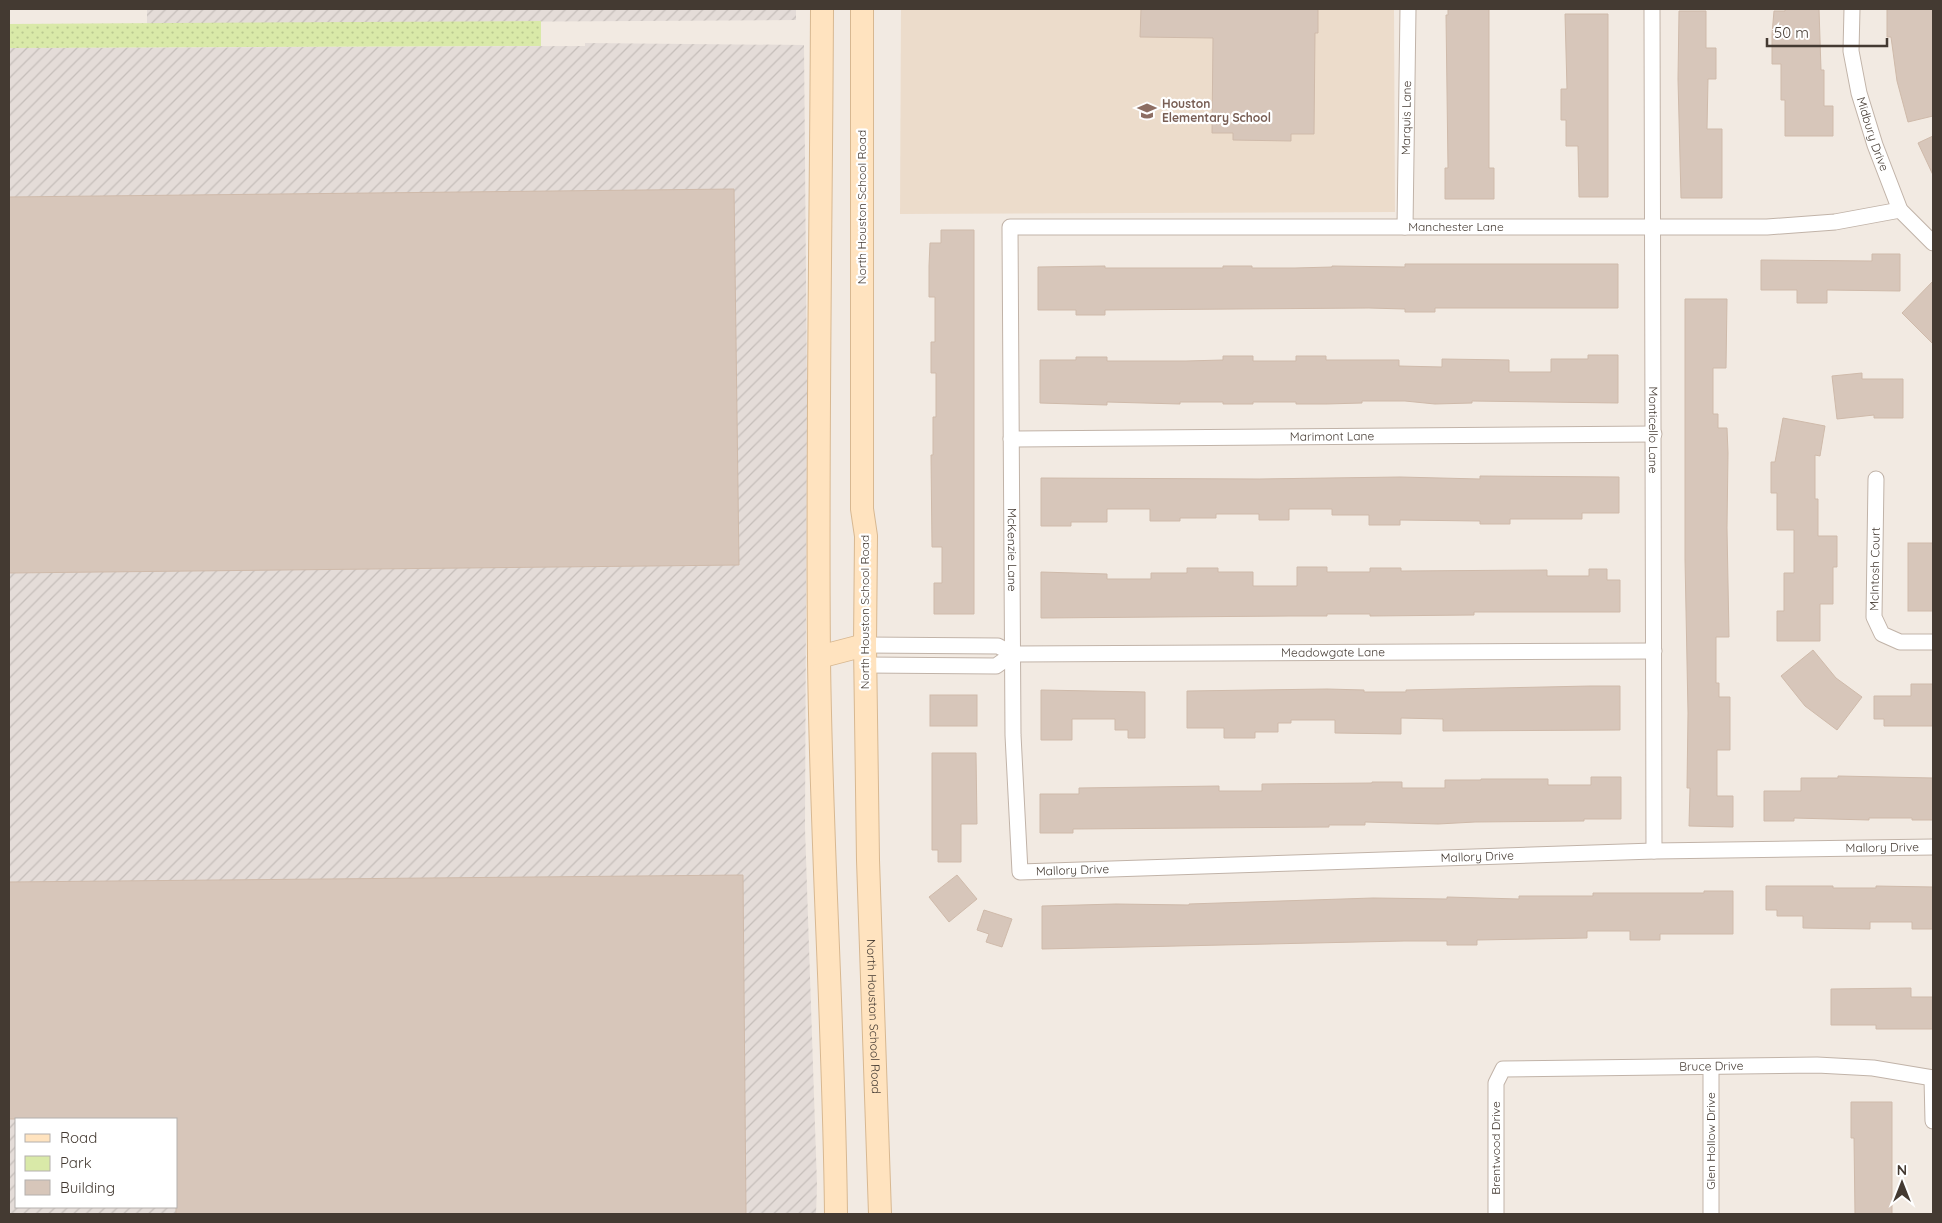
<svg xmlns="http://www.w3.org/2000/svg" width="1942" height="1223" font-family="Quicksand,sans-serif">
<style>
.industrial{fill:url(#industrial-furrows);fill-rule:evenodd}
.education{fill:#ecdccb}
.green{fill:url(#green-dots)}
.building{fill:#d7c6ba;stroke:#cfbaaa}
.lines{fill:none;stroke-linecap:round;stroke-linejoin:round}
.street-casing{stroke:#c1b3a8;stroke-width:17}
.secondary-casing{stroke:#d8b891;stroke-width:24}
.street{stroke:#fff;stroke-width:15}
.secondary{stroke:#ffe3bf;stroke-width:22}
.labels{text-anchor:middle;stroke-width:4.5;stroke-linejoin:round;paint-order:stroke}
.education-label{font-size:12px;font-weight:bold;fill:#785e54;stroke:#fff;text-anchor:start}
.street-label{font-size:12px;fill:#443a32;stroke:#fff}
</style>
<defs>
<pattern id="industrial-furrows" width="10" height="10" patternUnits="userSpaceOnUse" patternTransform="scale(1.25)"><rect width="10" height="10" fill="#e4dcd8"/><path d="M-1 1l2-2M0 10L10 0M9 11l2-2" fill="none" stroke="#c5beba"/></pattern>
<pattern id="green-dots" width="8" height="8" patternUnits="userSpaceOnUse" patternTransform="scale(1.25)"><rect width="8" height="8" fill="#d9e9a8"/><path d="M2 2h.1M6 6h.1" fill="none" stroke="#bbc991" stroke-width="1.8" stroke-linecap="round"/></pattern>
</defs>
<rect width="100%" height="100%" fill="#f2eae2"/>
<!-- industrial -->
<g class="industrial">
<polygon points="147,9 796,9 796,20 147,24"/>
<path d="M585 43 804 45 807 393 805 828 817 1185 816 1214H9V48L585 46ZM16 1119H176V1207H16Z"/>
</g>
<!-- education -->
<polygon class="education" points="901,9 1394,9 1395,212 900,214"/>
<!-- green -->
<polygon class="green" points="541,21 541,46 9,48 9,24"/>
<!-- building -->
<g class="building">
<polygon points="1141,9 1318,9 1318,33 1315,33 1314,134 1291,134 1291,141 1233,140 1233,133 1212,133 1213,38 1140,37"/>
<polygon points="1448,9 1489,9 1489,168 1494,168 1494,199 1445,199 1445,168 1448,168 1446,15 1448,15"/>
<polygon points="1785,9 1819,9 1821,70 1824,70 1824,106 1833,106 1833,136 1785,136 1785,100 1781,100 1781,64 1772,64 1772,34 1774,11 1785,11"/>
<polygon points="1887,9 1933,9 1933,116 1908,122 1897,81 1891,37 1887,37"/>
<polygon points="1679,11 1706,11 1706,48 1716,48 1716,79 1708,79 1707,129 1722,129 1722,198 1681,198 1678,79"/>
<polygon points="1565,14 1608,14 1608,197 1579,197 1578,146 1566,146 1566,120 1561,120 1561,89 1567,89"/>
<polygon points="1933,136 1933,175 1918,143"/>
<polygon points="734,189 739,565 9,573 9,197"/>
<polygon points="941,230 974,230 974,614 934,614 934,583 942,583 942,547 932,547 931,455 933,455 933,417 936,417 936,373 931,373 931,342 935,342 935,297 929,297 929,266 930,243 941,243"/>
<polygon points="1872,254 1900,254 1900,291 1827,290 1827,303 1797,303 1797,290 1761,290 1761,260 1872,261"/>
<polygon points="1405,264 1618,264 1618,308 1435,308 1435,312 1405,312 1405,309 1369,308 1105,310 1105,315 1076,315 1076,310 1038,310 1038,267 1105,266 1105,268 1223,268 1223,266 1252,266 1252,268 1295,268 1332,267 1332,266 1405,267"/>
<polygon points="1933,281 1933,344 1902,313"/>
<polygon points="1685,299 1727,299 1726,368 1713,368 1713,414 1718,414 1718,428 1727,428 1728,453 1727,528 1729,637 1716,637 1716,683 1719,683 1719,697 1730,697 1730,750 1717,750 1717,796 1733,796 1733,827 1689,826 1690,788 1687,788 1688,713 1685,559"/>
<polygon points="1588,355 1618,355 1618,403 1472,401 1472,403 1435,404 1405,401 1362,401 1362,403 1326,404 1296,404 1296,402 1253,402 1253,404 1223,404 1223,402 1180,402 1180,404 1107,402 1107,405 1040,403 1040,360 1076,360 1076,357 1107,357 1107,361 1186,361 1223,360 1223,356 1253,356 1253,361 1296,361 1296,356 1326,356 1326,360 1399,360 1399,366 1442,367 1442,359 1509,360 1509,372 1551,372 1551,359 1588,359"/>
<polygon points="1862,373 1862,379 1903,379 1903,418 1874,418 1874,415 1837,419 1832,376"/>
<polygon points="1783,418 1825,426 1820,456 1815,455 1815,499 1818,499 1818,536 1837,536 1837,567 1833,567 1833,604 1820,604 1820,641 1777,641 1777,611 1784,611 1784,573 1794,573 1794,530 1777,530 1777,493 1771,493 1771,462 1775,462"/>
<polygon points="1480,476 1619,477 1619,513 1582,513 1582,519 1510,519 1510,524 1480,524 1480,521 1400,520 1400,525 1369,525 1369,515 1332,515 1332,509 1289,509 1289,520 1259,520 1259,514 1216,514 1216,518 1180,518 1180,521 1150,521 1150,509 1107,509 1107,522 1071,522 1071,526 1041,526 1041,478 1259,479 1400,477 1480,479"/>
<rect x="1908" y="543" width="25" height="68"/>
<polygon points="1297,567 1327,567 1327,572 1370,572 1370,568 1401,568 1401,571 1547,570 1547,576 1589,576 1589,569 1607,569 1607,580 1620,580 1620,612 1474,612 1474,615 1370,616 1370,614 1327,614 1327,616 1289,616 1041,618 1041,572 1107,574 1107,579 1151,579 1151,573 1187,573 1187,568 1218,568 1218,572 1253,572 1253,586 1297,586"/>
<polygon points="1813,650 1836,678 1862,697 1837,730 1805,706 1781,676"/>
<polygon points="1911,684 1933,684 1933,726 1884,726 1884,719 1874,719 1874,696 1911,696"/>
<polygon points="1590,686 1620,686 1620,730 1443,731 1443,719 1401,718 1401,734 1335,733 1335,720 1291,720 1291,723 1278,723 1278,732 1255,732 1255,738 1224,738 1224,728 1187,728 1187,691 1327,689 1364,690 1364,692 1406,692 1406,690"/>
<polygon points="1041,690 1145,692 1145,738 1128,738 1128,730 1115,730 1115,719 1072,719 1072,740 1041,740"/>
<rect x="930" y="695" width="47" height="31"/>
<polygon points="932,753 976,753 977,824 961,824 961,862 938,862 938,850 932,850"/>
<polygon points="1838,776 1933,778 1933,820 1912,820 1912,818 1869,818 1869,820 1794,818 1794,821 1764,821 1764,791 1801,791 1801,778 1838,778"/>
<polygon points="1591,777 1621,777 1621,819 1584,819 1584,821 1475,822 1438,824 1365,822 1365,825 1329,825 1329,827 1073,829 1073,833 1040,833 1040,794 1079,794 1079,788 1219,786 1219,791 1262,791 1262,784 1372,783 1372,782 1402,782 1402,788 1445,788 1445,780 1481,780 1481,779 1548,779 1548,785 1591,785"/>
<polygon points="743,875 746,1214 176,1214 176,1119 9,1119 9,882"/>
<polygon points="957,875 977,899 949,922 929,897"/>
<polygon points="1766,886 1833,886 1833,888 1876,888 1876,886 1933,887 1933,929 1912,929 1912,922 1870,922 1870,929 1803,928 1803,916 1777,916 1777,910 1766,910"/>
<polygon points="1704,891 1733,891 1733,934 1660,934 1660,940 1630,940 1630,931 1587,931 1587,938 1477,940 1477,945 1447,945 1447,941 1404,941 1042,949 1042,906 1116,904 1189,905 1189,904 1373,898 1447,899 1447,897 1519,899 1519,896 1593,896 1593,893 1704,893"/>
<polygon points="984,910 1012,919 1002,947 986,942 989,934 977,930"/>
<polygon points="1911,988 1911,997 1933,997 1933,1029 1876,1029 1876,1025 1831,1025 1831,989"/>
<polygon points="1851,1102 1892,1102 1892,1214 1855,1214 1854,1138 1851,1138"/>
</g>
<g class="lines">
<!-- street casing -->
<g class="street-casing">
<g id="street">
<path id="s1" d="M1652 9 1654 851"/>
<path id="s2" d="M1852 9 1851 51 1859 93 1875 145 1900 210 1933 243"/>
<path id="s3" d="M1900 210 1835 222 1767 227H1010L1013 735 1020 872 1654 851 1933 847"/>
<path id="s4" d="M1405 227 1408 9"/>
<path id="s5" d="M1011 439 1654 434"/>
<polyline points="1876,479 1874,617 1882,634 1900,642 1933,642"/>
<path id="s6" d="M865 645 998 646 1013 654 1654 651"/>
<polyline points="865,665 996,666 1013,654"/>
<polyline points="1711,1067 1711,1214"/>
<polyline points="1932,1078 1933,1121"/>
<path id="s7" d="M1496 1214V1083L1503 1069 1817 1065 1873 1068 1933 1078"/>
</g>
</g>
<!-- secondary casing -->
<g class="secondary-casing">
<g id="secondary">
<path d="M822 9C821 225 817 441 819 657 821 843 834 1028 836 1214"/>
<path id="s8" d="M862 9V509L866 536 865 645 868 860 880 1214"/>
<polyline points="819,657 865,645"/>
</g>
</g>
<!-- street -->
<use href="#street" class="street"/>
<!-- secondary -->
<use href="#secondary" class="secondary"/>
</g>
<!-- icons -->
<defs>
<g id="school-bare" transform="scale(1.5)"><path d="M0-5L7-2L0 1L-7-2ZM-4 1L0 2.5L4 1V4Q0 6-4 4Z" fill="#8d6e63" stroke="#fff" stroke-width="2.5" paint-order="stroke"/></g>
</defs>
<g fill-rule="evenodd">
<use href="#school-bare" x="1147" y="111"/>
</g>
<g class="labels">
<!-- education labels -->
<g class="education-label">
<text x="1162" y="108">Houston<tspan x="1162" dy="14">Elementary School</tspan></text>
</g>
<!-- street labels -->
<g class="street-label">
<text dy="4" stroke="none"><textPath href="#s4" startOffset="109">Marquis Lane</textPath></text>
<text dy="4" stroke="none"><textPath href="#s2" startOffset="128">Midbury Drive</textPath></text>
<text transform="translate(862 207) rotate(-90)" y="4">North Houston School Road</text>
<text x="1456" y="231">Manchester Lane</text>
<text dy="4" stroke="none"><textPath href="#s1" startOffset="421">Monticello Lane</textPath></text>
<text dy="4" stroke="none"><textPath href="#s5" startOffset="321">Marimont Lane</textPath></text>
<text dy="4" stroke="none"><textPath href="#s3" startOffset="1214">McKenzie Lane</textPath></text>
<text transform="translate(1875 569) rotate(-89)" y="4">McIntosh Court</text>
<text transform="translate(865 612) rotate(-90)" y="4">North Houston School Road</text>
<text dy="4" stroke="none"><textPath href="#s6" startOffset="470">Meadowgate Lane</textPath></text>
<text dy="4" stroke="none"><textPath href="#s3" startOffset="2399">Mallory Drive</textPath></text>
<text dy="4" stroke="none"><textPath href="#s3" startOffset="1994">Mallory Drive</textPath></text>
<text dy="4" stroke="none"><textPath href="#s3" startOffset="1589">Mallory Drive</textPath></text>
<text dy="4" stroke="none"><textPath href="#s8" startOffset="1008">North Houston School Road</textPath></text>
<text dy="4" stroke="none"><textPath href="#s7" startOffset="355">Bruce Drive</textPath></text>
<text transform="translate(1711 1141) rotate(-90)" y="4">Glen Hollow Drive</text>
<text transform="translate(1496 1148) rotate(-90)" y="4">Brentwood Drive</text>
</g>
</g>
<!-- border -->
<rect width="1942" height="1223" fill="none" stroke="#443a32" stroke-width="20"/>
<!-- legend -->
<rect x="15" y="1118" width="162" height="90" fill="#ffffff" stroke="#b4b0ad"/>
<rect x="25" y="1134" width="25" height="8" fill="#ffe3bf" stroke="#b4b0ad"/>
<text x="60" y="1143" font-size="15" fill="#443a32">Road</text>
<rect x="25" y="1156" width="25" height="15" fill="#d9e9a8" stroke="#b4b0ad"/>
<text x="60" y="1168" font-size="15" fill="#443a32">Park</text>
<rect x="25" y="1180" width="25" height="15" fill="#d7c6ba" stroke="#b4b0ad"/>
<text x="60" y="1193" font-size="15" fill="#443a32">Building</text>
<!-- north arrow -->
<g transform="translate(1902 1183)" stroke="#ffffff" stroke-width="4" paint-order="stroke">
<path d="M0-4L9 19L0 12L-9 19Z" fill="#443a32"/>
<text y="-8" font-size="14" font-weight="bold" text-anchor="middle" fill="#443a32">N</text>
</g>
<!-- scale -->
<path d="M1767 38v8h120v-8" fill="none" stroke="#443a32" stroke-width="2.5"/>
<text x="1774" y="38" font-size="15" fill="#443a32" stroke="#ffffff" stroke-width="4" paint-order="stroke">50 m</text>
</svg>
